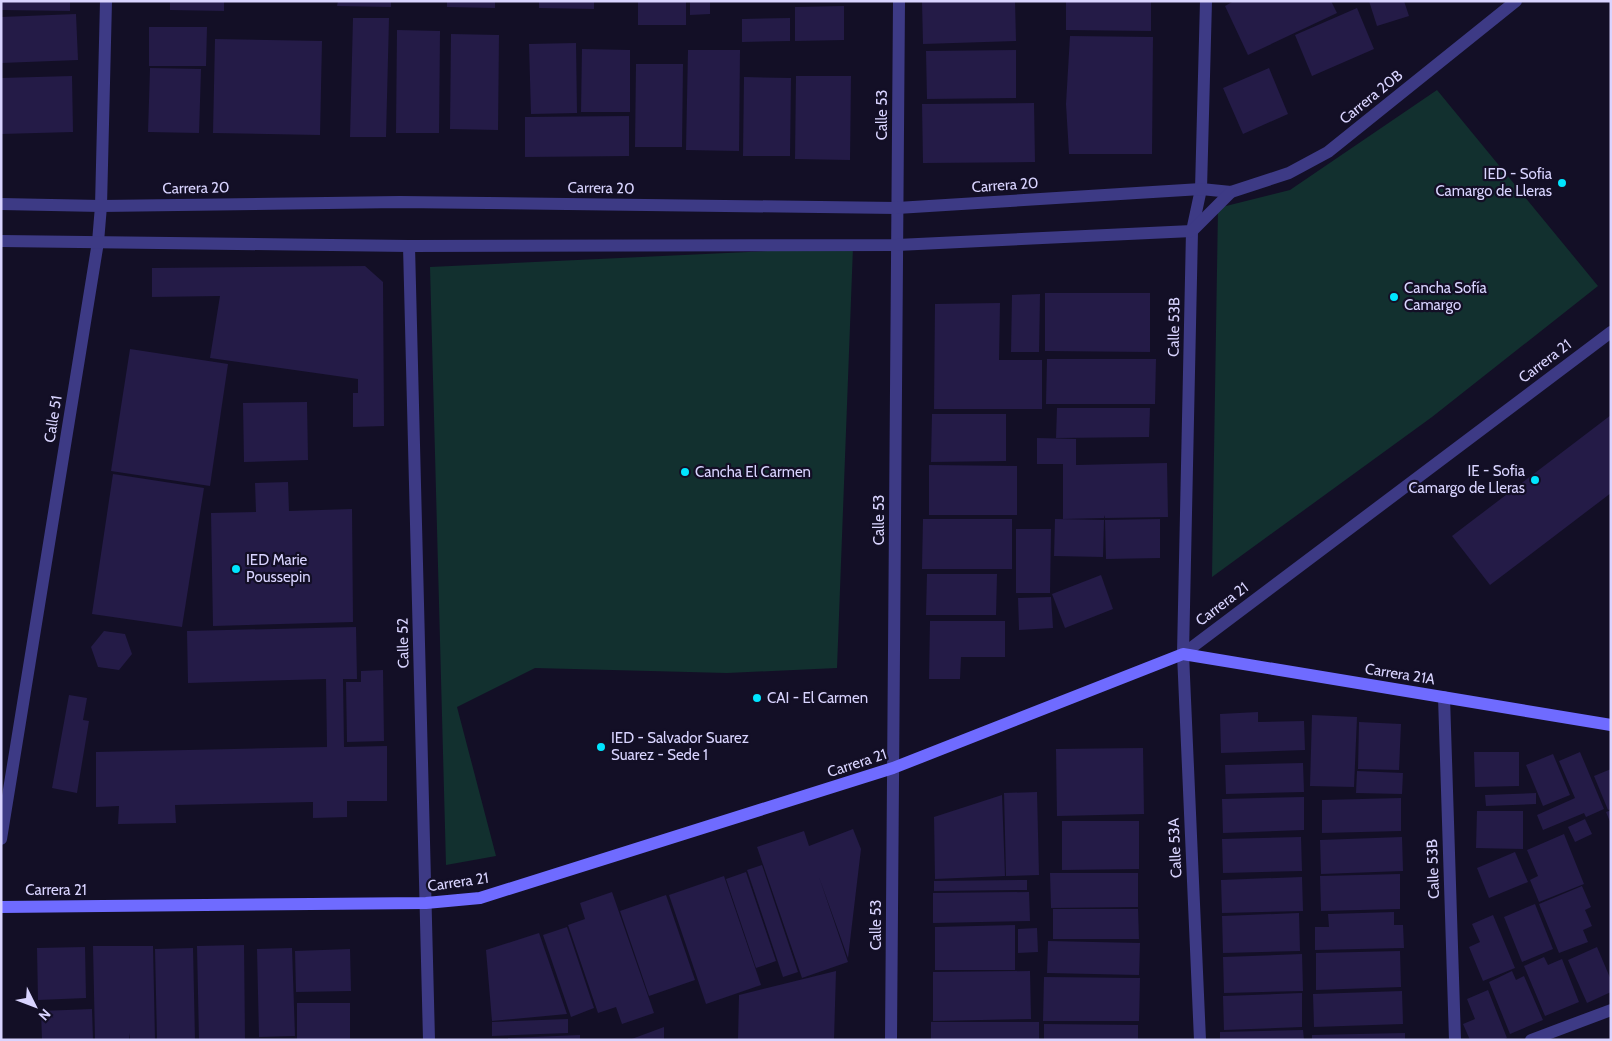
<svg xmlns="http://www.w3.org/2000/svg" width="1612" height="1041" font-family="Cabin,sans-serif">
<style>
.green{fill:#12302f}
.building{fill:#241b47}
.lines{fill:none;stroke-linecap:round;stroke-linejoin:round}
.minor{stroke:#3d3a85;stroke-width:12}
.tertiary{stroke:#3d3a85;stroke-width:12}
.secondary{stroke:#6f6bff;stroke-width:12}
.poi-dot{fill:#00e5ff;stroke:#130f26;stroke-width:2}
.labels{text-anchor:middle;stroke-width:4.5;stroke-linejoin:round;paint-order:stroke}
.street-label{font-size:15px;fill:#d9d4ff;stroke:#130f26}
.poi-label{font-size:15px;fill:#d9d4ff;stroke:#130f26;text-anchor:start}
</style>
<rect width="100%" height="100%" fill="#130f26"/>
<!-- green -->
<g class="green">
<polygon points="1437,90 1598,286 1432,417 1212,577 1218,208 1290,190"/>
<polygon points="853,247 837,668 727,673 535,668 457,707 496,856 446,865 430,267"/>
</g>
<!-- building -->
<g class="building">
<polygon points="1,1 70,1 70,11 1,10"/>
<polygon points="170,1 224,1 224,11 170,10"/>
<polygon points="338,1 391,1 391,7 337,6"/>
<polygon points="447,1 495,1 495,8 447,7"/>
<polygon points="539,1 594,1 594,9 539,8"/>
<rect x="638" y="1" width="48" height="24"/>
<polygon points="690,1 710,1 710,14 690,15"/>
<polygon points="922,1 1015,1 1016,41 923,44"/>
<polygon points="1066,1 1151,1 1151,31 1066,30"/>
<polygon points="1234,1 1331,1 1337,13 1248,55 1225,6"/>
<polygon points="1369,1 1404,1 1409,16 1377,26"/>
<polygon points="844,6 844,40 795,41 795,7"/>
<polygon points="1357,8 1374,49 1312,76 1295,35"/>
<polygon points="76,14 78,60 1,63 1,17"/>
<polygon points="353,18 389,18 386,137 350,137"/>
<polygon points="790,18 790,41 742,42 742,19"/>
<polygon points="149,27 207,27 206,66 149,66"/>
<polygon points="397,30 440,31 439,133 396,133"/>
<polygon points="451,34 499,35 498,130 450,129"/>
<polygon points="1070,36 1153,37 1152,154 1069,154 1066,104"/>
<polygon points="215,39 322,41 320,135 213,133"/>
<polygon points="576,43 577,113 531,114 529,44"/>
<polygon points="582,49 630,50 630,112 581,112"/>
<polygon points="688,50 740,50 739,151 686,150"/>
<polygon points="1016,50 1016,98 927,99 926,51"/>
<polygon points="636,64 683,64 682,147 635,147"/>
<polygon points="150,68 201,69 199,133 148,132"/>
<polygon points="1269,68 1288,114 1243,134 1223,88"/>
<polygon points="72,76 73,132 1,134 1,78"/>
<polygon points="796,76 851,76 850,160 795,159"/>
<polygon points="744,77 791,78 790,156 743,156"/>
<polygon points="1034,103 1035,162 923,163 922,104"/>
<polygon points="629,116 629,156 525,157 525,117"/>
<polygon points="365,266 383,282 384,426 353,427 353,393 358,393 358,379 210,358 220,296 152,297 152,268"/>
<polygon points="1045,293 1150,293 1150,352 1045,351"/>
<polygon points="1040,294 1039,352 1011,352 1012,295"/>
<polygon points="1000,303 999,360 1042,360 1042,409 934,409 935,304"/>
<polygon points="130,349 228,364 210,486 111,471"/>
<polygon points="1047,359 1156,359 1155,404 1046,404"/>
<polygon points="307,402 308,460 244,462 243,403"/>
<polygon points="1057,408 1150,408 1149,437 1056,438"/>
<polygon points="932,414 1006,414 1006,461 931,462"/>
<polygon points="1611,415 1611,493 1490,585 1452,536"/>
<polygon points="1037,438 1076,439 1076,465 1167,463 1168,517 1105,518 1104,515 1104,518 1063,519 1063,464 1037,464"/>
<polygon points="929,465 1017,466 1017,515 929,515"/>
<polygon points="113,474 204,488 182,627 92,614"/>
<polygon points="288,482 289,511 352,509 353,622 213,626 211,513 256,512 255,483"/>
<polygon points="923,519 1012,519 1012,569 922,569"/>
<polygon points="1055,519 1104,520 1103,557 1054,556"/>
<polygon points="1160,519 1160,558 1106,559 1105,520"/>
<polygon points="1016,529 1051,529 1050,593 1016,593"/>
<polygon points="927,574 997,574 996,615 926,615"/>
<polygon points="1101,575 1113,609 1065,628 1052,594"/>
<polygon points="1051,597 1053,628 1019,630 1018,598"/>
<polygon points="930,621 1005,621 1005,657 961,657 960,679 929,679"/>
<polygon points="356,627 357,679 343,679 344,747 387,746 387,801 347,801 347,817 313,818 313,802 175,805 176,823 118,824 119,806 96,807 96,752 327,747 326,679 188,683 187,631"/>
<polygon points="104,631 125,634 132,654 119,670 98,667 91,647"/>
<polygon points="383,670 384,741 347,742 346,682 361,682 361,671"/>
<polygon points="69,695 87,698 83,720 89,721 77,793 52,788"/>
<polygon points="1258,712 1258,722 1304,721 1305,750 1221,753 1220,714"/>
<polygon points="1312,715 1357,717 1354,787 1310,786"/>
<polygon points="1359,722 1401,724 1399,770 1358,769"/>
<polygon points="1143,748 1144,814 1057,816 1056,749"/>
<polygon points="1474,752 1519,752 1519,786 1475,787"/>
<polygon points="1580,752 1604,809 1586,817 1584,813 1543,830 1537,815 1575,798 1559,761"/>
<polygon points="1553,754 1570,795 1543,806 1526,765"/>
<polygon points="1303,763 1304,792 1226,794 1225,765"/>
<polygon points="1611,769 1611,809 1608,810 1594,776"/>
<polygon points="1357,771 1403,773 1402,794 1356,793"/>
<polygon points="1037,792 1039,875 1006,876 1004,793"/>
<polygon points="1536,793 1536,804 1486,806 1485,795"/>
<polygon points="1002,795 1005,876 935,879 934,817"/>
<polygon points="1304,797 1304,830 1223,833 1222,799"/>
<polygon points="1401,798 1401,831 1322,833 1322,800"/>
<polygon points="1611,810 1611,824 1606,812"/>
<polygon points="1477,811 1523,811 1523,849 1476,848"/>
<polygon points="1585,819 1592,834 1575,842 1568,827"/>
<polygon points="1062,821 1139,821 1139,869 1062,870"/>
<polygon points="853,829 861,849 848,958 819,877 848,962 802,978 757,847 804,831 809,846"/>
<polygon points="1564,834 1584,884 1539,902 1530,880 1538,876 1527,850"/>
<polygon points="1301,837 1302,871 1223,873 1222,839"/>
<polygon points="1402,837 1403,871 1321,874 1320,840"/>
<polygon points="1515,852 1528,882 1489,898 1477,868"/>
<polygon points="762,865 798,972 783,977 747,870"/>
<polygon points="746,872 776,961 756,968 726,879"/>
<polygon points="1050,873 1138,873 1138,907 1051,908"/>
<polygon points="1400,874 1400,909 1321,911 1320,876"/>
<polygon points="724,876 761,985 706,1004 669,895"/>
<polygon points="1302,877 1303,911 1222,913 1221,880"/>
<polygon points="1027,880 1027,890 934,891 934,881"/>
<polygon points="1582,886 1591,907 1585,910 1592,926 1583,930 1588,942 1559,953 1539,904"/>
<polygon points="612,892 654,1013 622,1024 616,1007 598,1013 568,925 585,919 580,903"/>
<polygon points="1029,892 1030,921 933,923 933,893"/>
<polygon points="666,895 695,980 649,996 620,911"/>
<polygon points="1535,904 1553,949 1522,962 1504,917"/>
<polygon points="1053,909 1138,909 1139,939 1053,939"/>
<polygon points="1394,912 1394,925 1403,925 1404,948 1315,950 1315,927 1329,927 1328,914"/>
<polygon points="1299,913 1300,951 1223,953 1222,916"/>
<polygon points="1493,915 1515,968 1483,981 1469,947 1480,942 1472,924"/>
<polygon points="1015,925 1015,970 935,970 935,927"/>
<polygon points="567,927 594,1008 571,1017 543,935"/>
<polygon points="1037,928 1038,952 1018,953 1018,929"/>
<polygon points="539,933 567,1014 492,1021 486,950"/>
<polygon points="1048,941 1140,943 1139,975 1047,973"/>
<polygon points="244,945 245,1040 199,1040 197,946"/>
<polygon points="93,946 153,946 155,1040 130,1040 130,1033 129,1040 95,1040"/>
<polygon points="85,947 86,998 38,1000 37,948"/>
<polygon points="1597,947 1611,980 1611,992 1587,1003 1568,960"/>
<polygon points="193,948 195,1040 157,1040 155,949"/>
<polygon points="292,948 295,1036 259,1037 257,949"/>
<polygon points="350,949 351,991 296,992 295,951"/>
<polygon points="1400,951 1401,987 1316,990 1316,953"/>
<polygon points="1302,954 1303,991 1224,993 1223,957"/>
<polygon points="1544,957 1548,965 1562,959 1579,1002 1545,1016 1524,966"/>
<polygon points="836,971 834,1040 738,1040 739,995"/>
<polygon points="1030,971 1031,1019 933,1021 933,972"/>
<polygon points="1512,971 1516,980 1524,976 1543,1020 1510,1034 1489,982"/>
<polygon points="1044,977 1140,978 1139,1021 1043,1021"/>
<polygon points="1488,990 1507,1038 1502,1040 1470,1040 1463,1024 1475,1019 1467,999"/>
<polygon points="1402,991 1403,1024 1314,1027 1313,994"/>
<polygon points="1302,993 1302,1027 1224,1030 1223,996"/>
<rect x="297" y="1003" width="53" height="37"/>
<polygon points="92,1009 93,1040 42,1040 41,1011"/>
<polygon points="568,1019 568,1033 492,1036 492,1022"/>
<rect x="931" y="1022" width="108" height="18"/>
<polygon points="1044,1024 1138,1025 1138,1040 1044,1040"/>
<polygon points="664,1027 664,1040 629,1040"/>
<polygon points="1303,1030 1304,1040 1220,1040 1220,1032"/>
<polygon points="1405,1033 1405,1040 1312,1040 1312,1035"/>
<polygon points="580,1035 580,1040 508,1040 508,1038"/>
</g>
<g class="lines">
<!-- minor -->
<g class="minor">
<polyline points="409,246 429,1040"/>
<polyline points="1183,654 1611,332"/>
<polyline points="1444,697 1455,1040"/>
<polyline points="1,839 98,242 101,206 106,1"/>
<polyline points="891,1040 899,1"/>
<polyline points="1200,1040 1183,654 1192,231 1201,189 1206,1"/>
<polyline points="1531,1040 1611,1010"/>
</g>
<!-- tertiary -->
<g class="tertiary">
<polyline points="1,204 101,206 400,202 897,208 1201,189 1231,192 1289,173 1328,152 1516,1"/>
<polyline points="1,241 409,246 897,245 1192,231 1231,192"/>
</g>
<!-- secondary -->
<polyline class="secondary" points="1,907 426,903 480,898 893,768 1183,654 1611,725"/>
</g>
<!-- markers -->
<g class="poi-dot">
<circle cx="1562" cy="183" r="5"/>
<circle cx="1394" cy="297" r="5"/>
<circle cx="685" cy="472" r="5"/>
<circle cx="1535" cy="480" r="5"/>
<circle cx="236" cy="569" r="5"/>
<circle cx="757" cy="698" r="5"/>
<circle cx="601" cy="747" r="5"/>
</g>
<g class="labels">
<!-- street labels -->
<g class="street-label">
<text transform="translate(1371 97) rotate(-39)" y="5">Carrera 20B</text>
<text transform="translate(882 115) rotate(-90)" y="5">Calle 53</text>
<text transform="translate(1005 185) rotate(-4)" y="5">Carrera 20</text>
<text transform="translate(196 188) rotate(-1)" y="5">Carrera 20</text>
<text transform="translate(601 188) rotate(1)" y="5">Carrera 20</text>
<text transform="translate(1174 327) rotate(-89)" y="5">Calle 53B</text>
<text transform="translate(1545 361) rotate(-37)" y="5">Carrera 21</text>
<text transform="translate(53 419) rotate(-81)" y="5">Calle 51</text>
<text transform="translate(879 520) rotate(-90)" y="5">Calle 53</text>
<text transform="translate(1222 604) rotate(-37)" y="5">Carrera 21</text>
<text transform="translate(403 643) rotate(-91)" y="5">Calle 52</text>
<text transform="translate(1400 674) rotate(9)" y="5">Carrera 21A</text>
<text transform="translate(857 763) rotate(-18)" y="5">Carrera 21</text>
<text transform="translate(1175 848) rotate(-93)" y="5">Calle 53A</text>
<text transform="translate(1433 869) rotate(-92)" y="5">Calle 53B</text>
<text transform="translate(458 882) rotate(-8)" y="5">Carrera 21</text>
<text x="56" y="895">Carrera 21</text>
<text transform="translate(876 925) rotate(-90)" y="5">Calle 53</text>
</g>
<!-- poi labels -->
<g class="poi-label">
<text x="1552" y="179" text-anchor="end">IED - Sofia<tspan x="1552" dy="17">Camargo de Lleras</tspan></text>
<text x="1404" y="293">Cancha Sofía<tspan x="1404" dy="17">Camargo</tspan></text>
<text x="1525" y="476" text-anchor="end">IE - Sofia<tspan x="1525" dy="17">Camargo de Lleras</tspan></text>
<text x="695" y="477">Cancha El Carmen</text>
<text x="246" y="565">IED Marie<tspan x="246" dy="17">Poussepin</tspan></text>
<text x="767" y="703">CAI - El Carmen</text>
<text x="611" y="743">IED - Salvador Suarez<tspan x="611" dy="17">Suarez - Sede 1</tspan></text>
</g>
</g>
<!-- border -->
<rect width="1612" height="1041" fill="none" stroke="#d9d4ff" stroke-width="5"/>
<!-- north arrow -->
<g transform="translate(35 1006) rotate(132)" stroke="#130f26" stroke-width="4" paint-order="stroke">
<path d="M0-4L9 19L0 12L-9 19Z" fill="#d9d4ff"/>
<text y="-8" font-size="14" font-weight="bold" text-anchor="middle" fill="#d9d4ff">N</text>
</g>
</svg>
